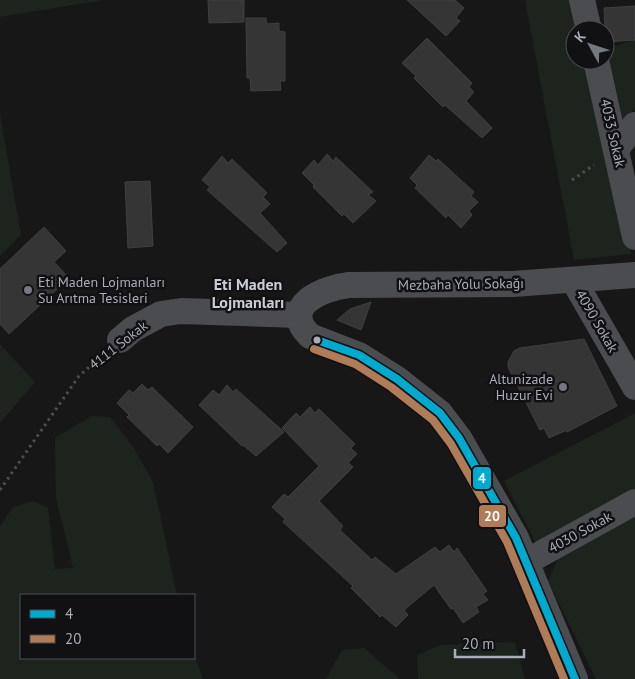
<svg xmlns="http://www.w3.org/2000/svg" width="635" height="679" font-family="'PT Sans',sans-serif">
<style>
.green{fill:#1d241e}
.building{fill:#353536;stroke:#3f4043}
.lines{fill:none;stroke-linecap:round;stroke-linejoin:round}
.path{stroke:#4d4e52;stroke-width:3;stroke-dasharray:2.5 4;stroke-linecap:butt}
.minor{stroke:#4b4c50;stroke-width:26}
.bus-1-casing{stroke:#111113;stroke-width:11}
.bus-2-casing{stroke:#111113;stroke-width:11}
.bus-1{stroke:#00a9ce;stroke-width:8}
.bus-2{stroke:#b07c57;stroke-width:8}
.poi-dot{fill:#757880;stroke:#111113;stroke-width:2}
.bus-dot{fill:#a8adb8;stroke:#111113;stroke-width:2}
.labels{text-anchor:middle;stroke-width:5;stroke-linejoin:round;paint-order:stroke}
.street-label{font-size:14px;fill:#a8adb8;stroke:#111113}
.poi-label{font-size:14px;fill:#a8adb8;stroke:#111113;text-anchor:start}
.quarter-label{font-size:16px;font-weight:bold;fill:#c9ccd4;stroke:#111113}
.line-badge{stroke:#111113;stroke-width:2}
.badge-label{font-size:14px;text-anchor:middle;font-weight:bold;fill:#fff}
</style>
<rect width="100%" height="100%" fill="#171717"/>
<!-- green -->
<g class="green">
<polygon points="0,0 104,0 0,17"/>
<polygon points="525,0 572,0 579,30 575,30 575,60 586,60 631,254 574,260"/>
<polygon points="635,40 635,107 623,122 607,48"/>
<polygon points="0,114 21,235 0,256"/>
<polygon points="0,344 35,382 0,423"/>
<polygon points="635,413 635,494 537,545 504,481"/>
<polygon points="91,416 110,417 132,445 153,482 177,595 21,595 21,658 194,658 194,653 203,679 0,679 0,526 13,507 34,501 48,508 55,569 73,568 56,498 55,438"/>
<polygon points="635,517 635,679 596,679 548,581 560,554 577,543"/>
<polygon points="515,642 525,679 418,679 417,655 441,645"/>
<polygon points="364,648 400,679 326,679 342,650"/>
</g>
<!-- building -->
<g class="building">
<polygon points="208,0 244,0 244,22 209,23"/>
<polygon points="407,0 455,0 464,8 456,18 460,21 446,36"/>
<polygon points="635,6 635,40 606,42 604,8"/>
<polygon points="246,18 266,18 267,24 279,23 279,31 285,32 285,81 280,81 281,90 251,91 250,78 247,78"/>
<polygon points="427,38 472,83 469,87 474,92 466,101 492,128 482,138 445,105 443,107 414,78 416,76 402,63"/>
<polygon points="327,154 333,161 336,157 373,192 368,195 376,201 353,223 344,214 342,216 313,187 314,185 302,173 314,160 318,165"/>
<polygon points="429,155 436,161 438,159 474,192 471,196 478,202 469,211 472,215 461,228 448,215 446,218 415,188 417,185 410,178"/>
<polygon points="222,156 228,163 232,159 267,193 263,197 270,204 260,213 287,243 277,252 207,190 210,187 202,180"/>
<polygon points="150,181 153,246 128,248 125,182"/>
<polygon points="44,227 66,251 54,262 69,278 9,334 0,324 0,269"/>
<polygon points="371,302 361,330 337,320 350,309"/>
<polygon points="584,339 617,406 567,432 567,430 549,438 544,428 540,430 508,367 508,362 514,351 520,348"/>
<polygon points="142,384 148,390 152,387 193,427 168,453 159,444 157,446 127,417 129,415 117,403 129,390 133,393"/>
<polygon points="227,385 233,392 236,389 284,432 256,456 243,445 242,446 199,405 213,390 219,395"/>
<polygon points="310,407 315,413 319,409 355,444 351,448 357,454 348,463 353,467 319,501 343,526 340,530 372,560 375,557 396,574 435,547 440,552 449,545 454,552 457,548 487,591 483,594 488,600 476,607 479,612 463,623 453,608 451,609 434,585 404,610 408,615 396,627 382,615 380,617 351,588 353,586 283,522 285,519 272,507 284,494 288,497 319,466 282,428 296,413 300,417"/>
</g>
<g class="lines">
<!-- path -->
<g class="path">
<polyline points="572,180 594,165"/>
<polyline points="0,490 79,376 102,356"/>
</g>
<!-- minor -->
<g class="minor">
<polyline points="582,0 589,30"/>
<polyline points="596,60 635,237"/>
<polyline points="617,148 635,125"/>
<polyline points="574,281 635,387"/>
<polyline points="120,340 133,329 161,314 181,311 299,315"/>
<polyline points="526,562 635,502"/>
<path d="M575 679 516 538 459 438 440 413 397 379 359 355 310 336C279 306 323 288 349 285L513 284 635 275"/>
</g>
<!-- bus-1 casing -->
<g class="bus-1-casing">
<polyline id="bus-1" points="317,340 359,355 397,379 440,413 459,438 516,538 575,679"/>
</g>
<!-- bus-2 casing -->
<g class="bus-2-casing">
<polyline id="bus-2" points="314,349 355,364 391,387 433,420 451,444 507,542 564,679"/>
</g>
<!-- bus-1 -->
<use href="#bus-1" class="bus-1"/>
<!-- bus-2 -->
<use href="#bus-2" class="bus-2"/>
</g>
<!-- markers -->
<g class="poi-dot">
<circle cx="28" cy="290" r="5"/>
<circle cx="563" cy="387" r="5"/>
</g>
<circle class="bus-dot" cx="317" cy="340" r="4.5"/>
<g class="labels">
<!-- street labels -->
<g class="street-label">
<text transform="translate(613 133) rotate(77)" y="5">4033 Sokak</text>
<text transform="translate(461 284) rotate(-1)" y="5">Mezbaha Yolu Sokağı</text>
<text transform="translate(597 321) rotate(60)" y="5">4090 Sokak</text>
<text transform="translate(118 345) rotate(-38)" y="5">4111 Sokak</text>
<text transform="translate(580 532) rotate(-29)" y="5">4030 Sokak</text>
</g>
<!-- poi labels -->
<g class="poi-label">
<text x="38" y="287">Eti Maden Lojmanları<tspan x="38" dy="16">Su Arıtma Tesisleri</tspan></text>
<text x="553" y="384" text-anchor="end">Altunizade<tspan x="553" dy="16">Huzur Evi</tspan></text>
</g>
<!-- quarter labels -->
<g class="quarter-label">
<text x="248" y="290">Eti Maden<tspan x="248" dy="18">Lojmanları</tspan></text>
</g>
</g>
<g class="line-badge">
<rect x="472" y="466" width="20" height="24" rx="5" fill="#00a9ce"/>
<rect x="478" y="504" width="29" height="24" rx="5" fill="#b07c57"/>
</g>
<g class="badge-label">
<text x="482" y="483">4</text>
<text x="492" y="521">20</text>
</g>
<!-- legend -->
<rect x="20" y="594" width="175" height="65" fill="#111113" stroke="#4d4f55"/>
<rect x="30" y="610" width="25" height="8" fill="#00a9ce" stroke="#4d4f55"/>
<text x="65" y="619" font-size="15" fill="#a8adb8">4</text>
<rect x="30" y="635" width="25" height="8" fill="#b07c57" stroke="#4d4f55"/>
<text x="65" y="644" font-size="15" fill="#a8adb8">20</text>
<!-- north arrow -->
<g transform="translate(590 45) rotate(310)"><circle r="24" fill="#111113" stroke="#4d4f55"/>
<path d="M0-4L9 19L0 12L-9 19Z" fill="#757880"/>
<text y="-8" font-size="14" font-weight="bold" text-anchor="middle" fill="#a8adb8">K</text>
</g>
<!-- scale -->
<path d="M455 649v8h69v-8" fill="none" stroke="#a8adb8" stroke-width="2.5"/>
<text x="462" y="649" font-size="15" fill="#a8adb8" stroke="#111113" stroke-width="4" paint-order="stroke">20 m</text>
</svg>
